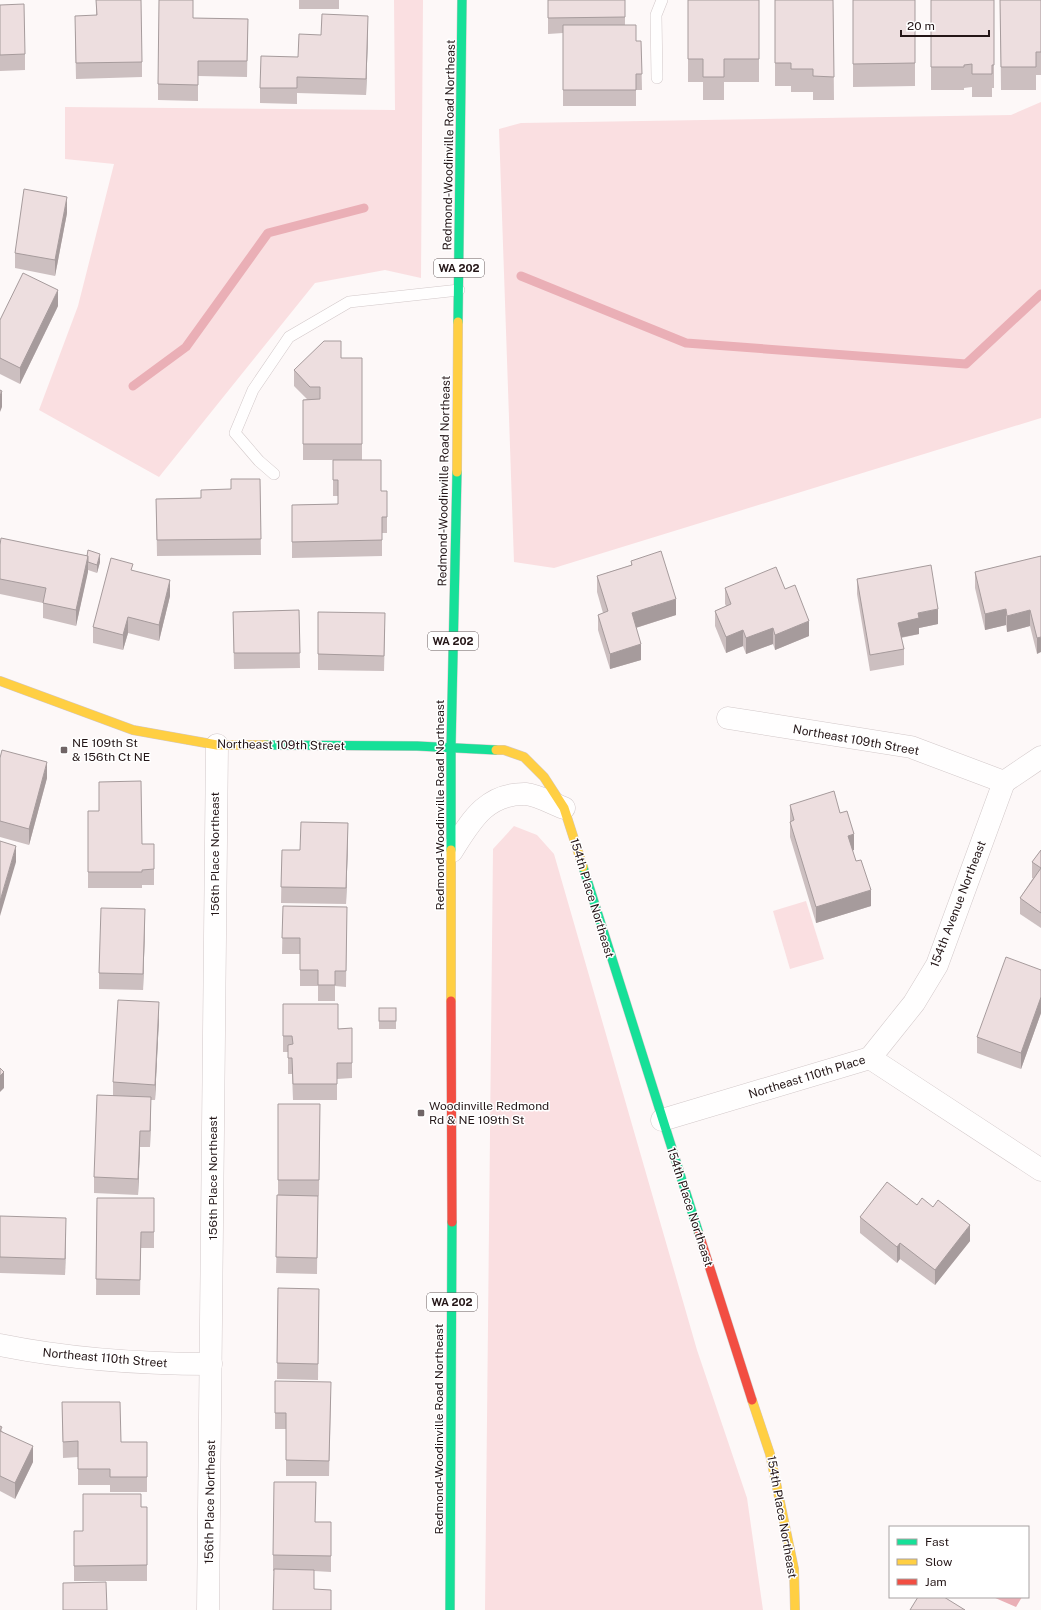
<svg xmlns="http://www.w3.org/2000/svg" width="1041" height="1610" font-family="'Public Sans',sans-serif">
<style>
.green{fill:#fadfe1}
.water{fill:#eaafb6}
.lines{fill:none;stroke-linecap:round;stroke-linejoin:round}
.stream{stroke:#eaafb6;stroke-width:9}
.lane-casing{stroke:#d2c8c9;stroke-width:12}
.street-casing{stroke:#d2c8c9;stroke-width:23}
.fast-casing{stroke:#d2c8c9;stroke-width:10}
.slow-casing{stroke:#d2c8c9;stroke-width:10}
.jam-casing{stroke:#d2c8c9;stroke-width:10}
.lane{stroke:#fffefe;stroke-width:11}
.street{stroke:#fffefe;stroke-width:22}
.fast{stroke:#16e098;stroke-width:9}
.slow{stroke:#ffcf43;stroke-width:9}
.jam{stroke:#f24e42;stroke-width:9}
.wall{fill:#ccbfc0}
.shaded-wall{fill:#a69b9c}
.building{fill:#eddedf;stroke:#a69b9c}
.poi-dot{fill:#706566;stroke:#fff;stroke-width:1.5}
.labels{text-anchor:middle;stroke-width:3;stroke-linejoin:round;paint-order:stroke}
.shield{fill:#fff;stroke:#665c5d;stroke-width:1}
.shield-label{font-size:11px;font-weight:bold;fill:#241617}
.street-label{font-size:12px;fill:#241617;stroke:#fff}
.poi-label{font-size:12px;fill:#241617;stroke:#fff;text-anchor:start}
</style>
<rect width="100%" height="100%" fill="#fdf8f8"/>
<!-- green -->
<g class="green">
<polygon points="394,0 423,0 421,278 385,270 315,283 159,477 39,410 78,306 114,164 65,159 65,107 395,110"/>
<polygon points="1041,102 1041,418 554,568 514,562 499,129 521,123 1011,115"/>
<polygon points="514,826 537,835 554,854 697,1350 747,1498 763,1610 485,1610 493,849"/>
<polygon points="806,901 824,959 790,969 773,911"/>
</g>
<!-- water -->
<polygon class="water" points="993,1597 1022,1597 1016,1607"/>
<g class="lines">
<!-- stream -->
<g class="stream">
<polyline points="521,276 686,343 966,364 1041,294"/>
<polyline points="133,386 186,347 268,233 364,208"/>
</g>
<!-- lane casing -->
<g class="lane-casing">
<g id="lane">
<polyline points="657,78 656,15 662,0"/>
<polyline points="274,474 259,461 235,433 253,390 289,337 349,302 459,290"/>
</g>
</g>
<!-- street casing -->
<g class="street-casing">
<g id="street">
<polyline points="728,718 911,747 1004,782"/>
<polyline points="1004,782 1041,757"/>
<path d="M452 851C471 821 486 793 526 794 538 795 553 804 564 808"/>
<polyline points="870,1058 914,1003 937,965 1004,782"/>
<polyline points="662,1120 870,1058 1041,1170"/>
<path d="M0 1345C69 1359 141 1364 211 1364"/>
<polyline points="208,1610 217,745"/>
</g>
</g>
<!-- fast casing -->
<g class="fast-casing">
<g id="fast">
<polyline points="458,322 462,0"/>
<polyline points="266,745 417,746 496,750"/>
<polyline points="451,850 451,747 457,472"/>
<polyline points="583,867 699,1234"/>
<polyline points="450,1610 452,1222"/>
</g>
</g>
<!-- slow casing -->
<g class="slow-casing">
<g id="slow">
<polyline points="457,472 458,322"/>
<polyline points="0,681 133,730 217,745 266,745"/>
<polyline points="496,750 504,750 524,757 544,777 564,808 583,867"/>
<polyline points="451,850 451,1001"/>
<polyline points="752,1400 770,1454 794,1569 795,1610"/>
</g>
</g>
<!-- jam casing -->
<g class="jam-casing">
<g id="jam">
<polyline points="451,1001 452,1222"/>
<polyline points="699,1234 752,1400"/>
</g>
</g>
<!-- lane -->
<use href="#lane" class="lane"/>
<!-- street -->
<use href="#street" class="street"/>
<!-- fast -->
<use href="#fast" class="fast"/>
<!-- slow -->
<use href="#slow" class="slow"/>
<!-- jam -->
<use href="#jam" class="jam"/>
</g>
<!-- wall -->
<g class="wall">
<polygon points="96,0 142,62 142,77 76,79 75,32 96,15"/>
<rect x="299" y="0" width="40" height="9"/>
<polygon points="548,0 625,0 625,25 636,41 641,41 642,90 636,90 636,106 563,106 563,33 548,34"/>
<polygon points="688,0 759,0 759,82 724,82 724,100 703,100 703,82 688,82"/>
<polygon points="775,0 833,0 834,100 813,100 813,92 791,92 791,86 775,86"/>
<polygon points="853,0 915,0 915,86 853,87"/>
<polygon points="931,0 994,0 994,88 992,88 992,97 972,97 972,87 964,88 964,90 931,90"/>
<polygon points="1000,0 1041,0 1041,75 1036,75 1036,90 1001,90"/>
<polygon points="0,5 25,54 25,70 0,71"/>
<polygon points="193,18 248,19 247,77 198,76 198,101 158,100 158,84"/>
<polygon points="368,31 366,95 297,93 297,104 260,103 260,88 298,57 321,35"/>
<polygon points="67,213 55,276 15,268 15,253"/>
<polygon points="58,306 20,384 0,374 0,320"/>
<polygon points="341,358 362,358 362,460 381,491 387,491 387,533 382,533 382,556 292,558 292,505 338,504 338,496 333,496 333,460 356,460 303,460 303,400 307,399 294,386 294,370"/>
<polygon points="260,479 261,555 157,556 156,499 201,498 231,489"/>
<polygon points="0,545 100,562 97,573 88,570 76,626 43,618 43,603 0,594"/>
<polygon points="1041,556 1037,654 1030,626 1007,632 1006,625 985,630 975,588 975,572"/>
<polygon points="631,561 676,615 636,628 641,660 610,669 598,630 598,615 603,613 597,592 597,576 631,565"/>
<polygon points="133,571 170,596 159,641 128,633 123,650 93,643 93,627"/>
<polygon points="857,579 938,624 919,628 919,634 901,638 904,649 904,665 870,671 857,594"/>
<polygon points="725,588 785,589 809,636 775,650 773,644 746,654 743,646 726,653 715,626 715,611 726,606 725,604"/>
<polygon points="299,610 300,668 234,669 233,612"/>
<polygon points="385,629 384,671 318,670 318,654"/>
<polygon points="0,758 47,778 29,845 0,837"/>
<polygon points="790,805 840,813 854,850 852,850 871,906 816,923 790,837"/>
<polygon points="88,811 142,844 154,844 154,885 142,885 142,888 88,888"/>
<polygon points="348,839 346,904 281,903 282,850 300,850"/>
<polygon points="1041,850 1041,928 1020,914 1020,898 1033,878 1032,878 1032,862"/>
<polygon points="283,906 347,907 346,987 335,986 335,1001 318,1001 318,986 300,986 300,954 282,954"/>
<polygon points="145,925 143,990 99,989 99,973"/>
<polygon points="1041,970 1041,1013 1021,1069 977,1053 977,1037"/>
<polygon points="283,1004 338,1029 352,1028 352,1078 337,1079 337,1100 293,1100 292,1074 288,1074 288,1052 283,1052"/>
<rect x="379" y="1008" width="17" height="21"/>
<polygon points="159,1018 155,1100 151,1100 150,1147 140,1147 138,1195 94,1193 94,1177 113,1096 113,1082"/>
<polygon points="278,1104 320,1104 319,1196 318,1196 317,1274 276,1273 278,1195"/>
<polygon points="97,1198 154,1198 154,1248 141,1248 140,1295 96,1295"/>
<polygon points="917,1205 933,1207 970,1241 935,1285 900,1259 897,1263 860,1233 860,1217"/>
<polygon points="0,1216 66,1234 65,1275 0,1273"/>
<polygon points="278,1288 319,1289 318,1380 277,1379"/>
<polygon points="275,1381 331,1397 329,1476 286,1476 286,1429 275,1429"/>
<polygon points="62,1402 121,1442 147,1442 147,1492 110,1492 110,1485 78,1485 78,1457 63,1458"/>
<polygon points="0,1426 2,1431 33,1462 15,1499 0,1491"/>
<polygon points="141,1507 147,1507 147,1581 74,1581 74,1531 83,1531"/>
<polygon points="316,1522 331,1522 331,1572 314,1571 314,1589 331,1610 274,1571 273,1571 273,1555"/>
</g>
<!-- shaded-wall -->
<g class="shaded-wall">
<polygon points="368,16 368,31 366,95 366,79"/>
<polygon points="67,197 67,213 55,276 55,260"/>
<polygon points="58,290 58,306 20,384 20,368"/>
<polygon points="2,391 2,407 0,412 0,396"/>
<polygon points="100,554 100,562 97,573 97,565"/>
<polygon points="88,556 88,572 76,626 76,610"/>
<polygon points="170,580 170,596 159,641 159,625"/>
<polygon points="676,599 676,615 632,629 632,613"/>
<polygon points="938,609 938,624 919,628 919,634 898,638 898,623 918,613"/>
<polygon points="1006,609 1006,625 985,630 985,614"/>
<polygon points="1030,610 1030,626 1007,632 1007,616"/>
<polygon points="128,617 128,633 123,650 123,635"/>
<polygon points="809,621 809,636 775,650 775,635"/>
<polygon points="773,628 773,644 746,654 746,638"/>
<polygon points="743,630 743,646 726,653 726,637"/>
<polygon points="1041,637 1041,652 1037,654 1037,638"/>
<polygon points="641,644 641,660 610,669 610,654"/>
<polygon points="47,762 47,778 29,845 29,829"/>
<polygon points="348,823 348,839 346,904 346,888"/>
<polygon points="854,834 854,850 848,852 848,836"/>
<polygon points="16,846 16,862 0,916 0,901"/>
<polygon points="871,890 871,906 816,923 816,907"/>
<polygon points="145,909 145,925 143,990 143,974"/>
<polygon points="1041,997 1041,1013 1021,1069 1021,1053"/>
<polygon points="159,1002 159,1018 155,1100 155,1085"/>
<polygon points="4,1072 4,1088 0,1092 0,1076"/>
<polygon points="151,1097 151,1113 150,1147 150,1131"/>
<polygon points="140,1131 140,1147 138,1195 138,1179"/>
<polygon points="66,1218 66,1234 65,1275 65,1259"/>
<polygon points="970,1225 970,1241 935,1285 935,1270"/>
<polygon points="900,1243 900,1259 897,1263 897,1247"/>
<polygon points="33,1446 33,1462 15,1499 15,1483"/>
</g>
<!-- building -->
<g class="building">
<polygon points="96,0 141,0 142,62 76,63 75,16 97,15"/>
<polygon points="159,0 193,0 193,18 248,19 247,61 198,61 198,85 158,84"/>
<polygon points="548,0 625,0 625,17 548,18"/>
<polygon points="688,0 759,0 759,59 724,59 724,77 703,77 703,59 688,59"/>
<polygon points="775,0 833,0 834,77 813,76 813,69 791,69 791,63 775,63"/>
<polygon points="853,0 915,0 915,63 853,64"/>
<polygon points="931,0 994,0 994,65 992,65 992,74 972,74 972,64 964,65 964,67 931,67"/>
<polygon points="1000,0 1041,0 1041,52 1036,52 1036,67 1001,67"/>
<polygon points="24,4 25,54 0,55 0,5"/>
<polygon points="322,14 368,16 366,79 297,77 297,88 260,88 261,56 298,57 299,34 321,35"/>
<polygon points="563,25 636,25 636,41 641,41 642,74 636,74 636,90 563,90"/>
<polygon points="24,189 67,197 55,260 15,253"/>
<polygon points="23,273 58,290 20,368 0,358 0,320"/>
<polygon points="324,341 341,341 341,358 362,358 362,444 303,444 303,400 320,399 320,387 310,387 294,370"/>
<polygon points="0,390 2,391 0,396"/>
<polygon points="333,460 381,460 381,491 387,491 387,517 382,517 382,540 292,542 292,505 338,504 338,480 333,480"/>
<polygon points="231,479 260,479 261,539 157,540 156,499 201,498 201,490 231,489"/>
<polygon points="1,538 88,556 76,610 43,603 46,588 0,579 0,545"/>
<polygon points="88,550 100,554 97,565 88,562 88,556 87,556"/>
<polygon points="661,551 676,599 632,613 641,644 610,654 598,615 608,611 597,576 632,565 631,561"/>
<polygon points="1041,556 1041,637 1037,638 1030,610 1007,616 1006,609 985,614 975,572"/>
<polygon points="111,558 133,564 131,570 170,580 159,625 128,617 123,635 93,627"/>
<polygon points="931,565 938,609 918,613 919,618 898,623 904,649 870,655 857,579"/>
<polygon points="776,567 785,589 795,585 809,621 775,635 773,628 746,638 743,630 726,637 715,611 731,604 725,588"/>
<polygon points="299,610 300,653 234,653 233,612"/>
<polygon points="318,612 385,613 384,656 318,654"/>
<polygon points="2,750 47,762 29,829 0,821 0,758"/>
<polygon points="141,781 142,844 154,844 154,869 142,870 142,872 88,872 88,811 99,811 99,782"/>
<polygon points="834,791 840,813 847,811 854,834 848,836 856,861 861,860 871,890 816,907 790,822 794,820 790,805"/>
<polygon points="301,822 348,823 346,888 281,887 282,850 300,850"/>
<polygon points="0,841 16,846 0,901"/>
<polygon points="1041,850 1041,913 1020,898 1041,868 1032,862"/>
<polygon points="283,906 347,907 346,971 335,971 335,985 318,985 318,970 300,970 300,938 282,938"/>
<polygon points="101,908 145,909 143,974 99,973"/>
<polygon points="1006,957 1041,970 1041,997 1021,1053 977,1037"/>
<polygon points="118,1000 159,1002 155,1085 113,1082"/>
<polygon points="283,1004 338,1004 338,1029 352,1028 352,1063 337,1063 337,1084 293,1084 292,1058 288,1058 288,1045 293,1044 292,1036 283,1036"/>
<rect x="379" y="1008" width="17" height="13"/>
<polygon points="0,1068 4,1072 0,1076"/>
<polygon points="97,1095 151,1097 150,1131 140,1131 138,1179 94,1177"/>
<polygon points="278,1104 320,1104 319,1180 278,1180"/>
<polygon points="887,1182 917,1205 922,1198 933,1207 938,1200 970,1225 935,1270 900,1243 897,1247 860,1217"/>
<polygon points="277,1195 318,1196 317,1258 276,1257"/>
<polygon points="97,1198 154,1198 154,1232 141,1232 140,1280 96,1279"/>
<polygon points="0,1216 66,1218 65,1259 0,1257"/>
<polygon points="278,1288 319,1289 318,1364 277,1363"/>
<polygon points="275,1381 331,1382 329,1461 286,1460 286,1413 275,1413"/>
<polygon points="62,1402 120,1402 121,1442 147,1442 147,1477 110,1477 110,1469 78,1469 78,1441 63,1442"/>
<polygon points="0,1426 2,1427 0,1431 33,1446 15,1483 0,1476"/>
<polygon points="274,1482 316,1482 315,1522 331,1522 331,1556 273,1555"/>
<polygon points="83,1494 141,1494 141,1507 147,1507 147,1565 74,1566 74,1531 83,1531"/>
<polygon points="274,1569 314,1570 314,1589 331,1590 331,1610 273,1610"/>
<polygon points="106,1582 107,1610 63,1610 63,1583"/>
<polygon points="918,1597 944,1597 965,1610 910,1610"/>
</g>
<!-- markers -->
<g class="poi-dot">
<rect x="60" y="746" width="8" height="8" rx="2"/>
<rect x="417" y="1109" width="8" height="8" rx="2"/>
</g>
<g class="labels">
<!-- shield labels -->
<g class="shield">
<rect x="434" y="259" width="50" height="18" rx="3"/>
<rect x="428" y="632" width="50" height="18" rx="3"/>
<rect x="427" y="1293" width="50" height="18" rx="3"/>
</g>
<g class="shield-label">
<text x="459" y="272">WA 202</text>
<text x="453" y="645">WA 202</text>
<text x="452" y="1306">WA 202</text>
</g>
<!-- street labels -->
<g class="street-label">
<text transform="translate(449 145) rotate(-89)" y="4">Redmond-Woodinville Road Northeast</text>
<text transform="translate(444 481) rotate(-89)" y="4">Redmond-Woodinville Road Northeast</text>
<text transform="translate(856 740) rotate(10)" y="4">Northeast 109th Street</text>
<text transform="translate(281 745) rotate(1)" y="4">Northeast 109th Street</text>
<text transform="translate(440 805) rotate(-90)" y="4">Redmond-Woodinville Road Northeast</text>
<text transform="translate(215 854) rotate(-90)" y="4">156th Place Northeast</text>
<text transform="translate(592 898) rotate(73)" y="4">154th Place Northeast</text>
<text transform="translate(958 904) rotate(-69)" y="4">154th Avenue Northeast</text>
<text transform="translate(807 1077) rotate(-17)" y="4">Northeast 110th Place</text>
<text transform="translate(213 1178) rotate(-90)" y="4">156th Place Northeast</text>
<text transform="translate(690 1207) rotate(72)" y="4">154th Place Northeast</text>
<text transform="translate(105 1358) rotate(5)" y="4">Northeast 110th Street</text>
<text transform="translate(439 1429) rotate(-90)" y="4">Redmond-Woodinville Road Northeast</text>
<text transform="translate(210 1502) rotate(-89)" y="4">156th Place Northeast</text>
<text transform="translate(782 1517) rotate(80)" y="4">154th Place Northeast</text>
</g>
<!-- poi labels -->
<g class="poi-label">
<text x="72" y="747">NE 109th St<tspan x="72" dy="14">&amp; 156th Ct NE</tspan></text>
<text x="429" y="1110">Woodinville Redmond<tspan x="429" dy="14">Rd &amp; NE 109th St</tspan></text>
</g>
</g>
<!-- legend -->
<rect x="889" y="1526" width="140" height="72" fill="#ffffff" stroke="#a7a2a2"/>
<rect x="897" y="1539" width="20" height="6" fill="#16e098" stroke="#a7a2a2"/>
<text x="925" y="1546" font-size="12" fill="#241617">Fast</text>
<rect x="897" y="1559" width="20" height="6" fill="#ffcf43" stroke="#a7a2a2"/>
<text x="925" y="1566" font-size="12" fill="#241617">Slow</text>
<rect x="897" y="1579" width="20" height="6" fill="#f24e42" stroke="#a7a2a2"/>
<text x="925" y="1586" font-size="12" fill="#241617">Jam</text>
<!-- scale -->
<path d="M901 30v6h88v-6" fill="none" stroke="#241617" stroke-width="2"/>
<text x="907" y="30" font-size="12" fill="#241617" stroke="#ffffff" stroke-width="3" paint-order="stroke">20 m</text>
</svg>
